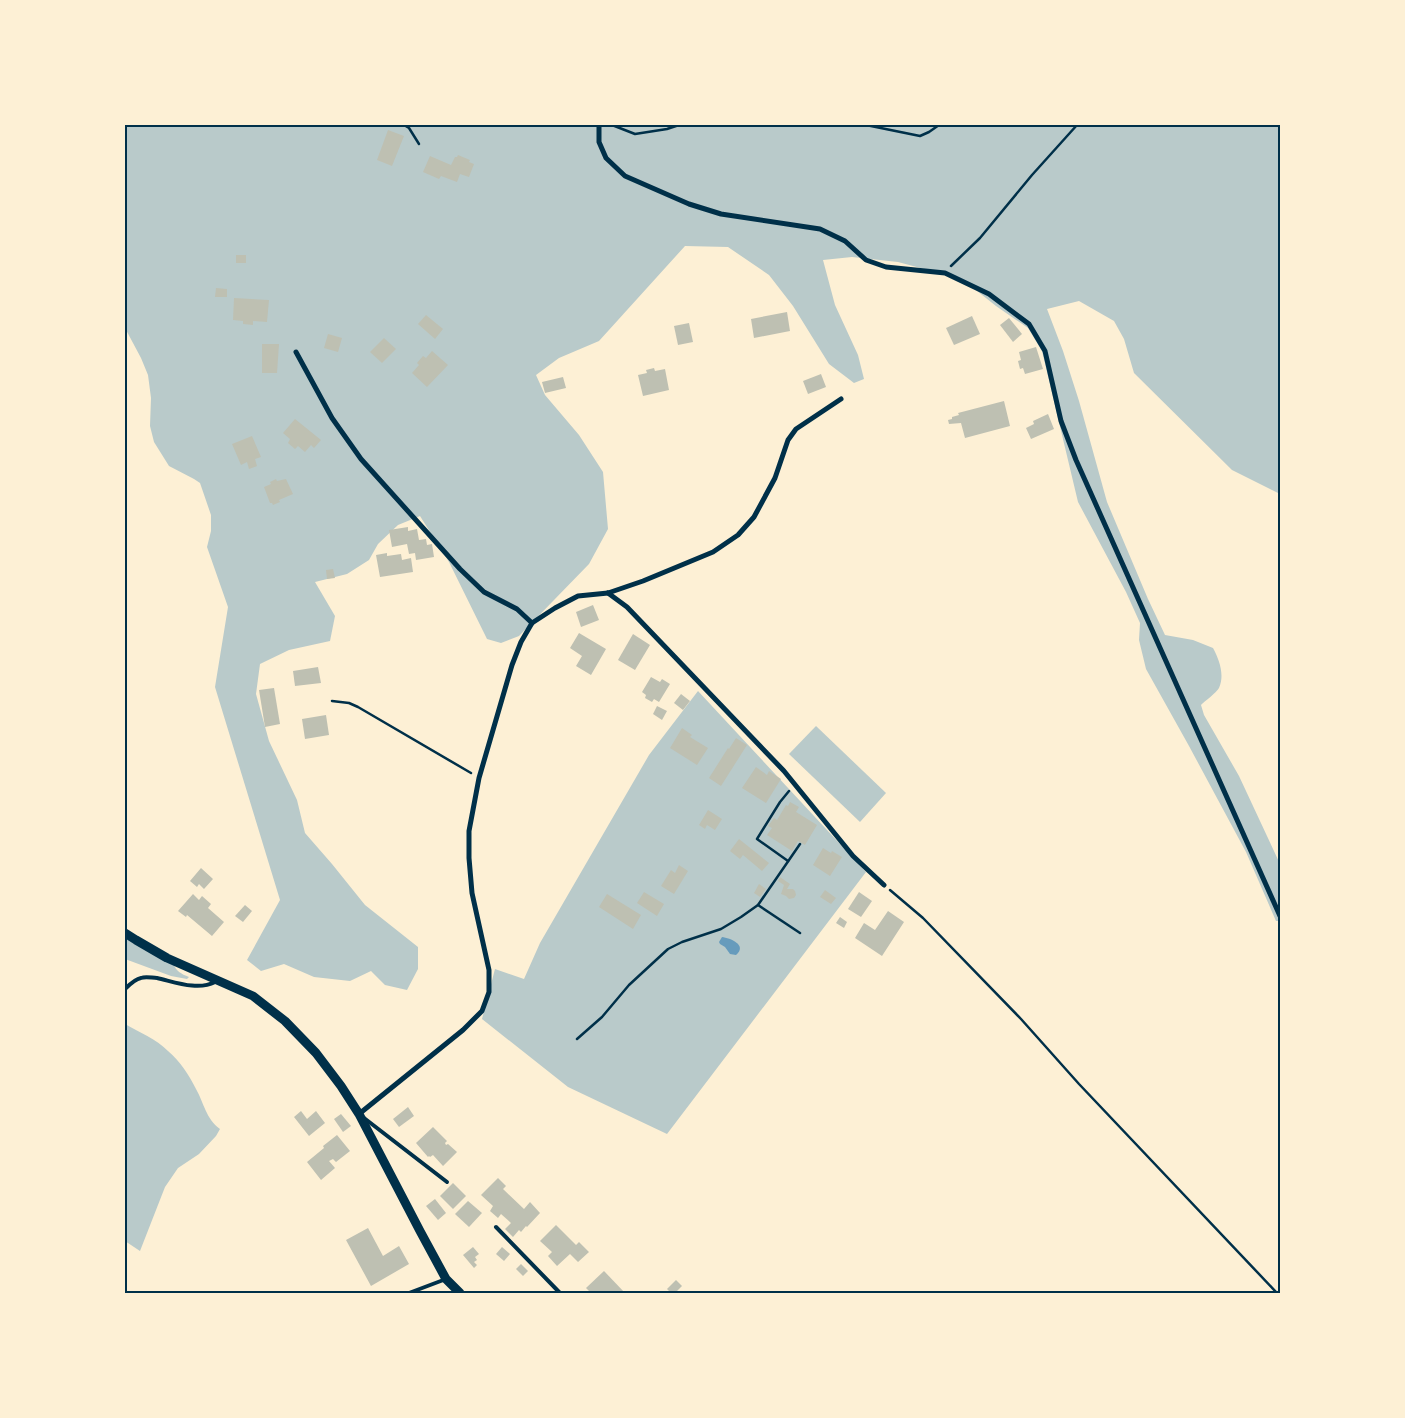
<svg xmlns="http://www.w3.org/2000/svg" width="1405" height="1418" font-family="Overpass,sans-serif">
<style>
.green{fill:#b9caca}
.water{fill:#669bbc}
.building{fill:#bec0b2}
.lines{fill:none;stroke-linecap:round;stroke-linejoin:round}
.path{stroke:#003049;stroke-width:2.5}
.service{stroke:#003049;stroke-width:4}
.minor{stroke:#003049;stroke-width:5}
.tertiary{stroke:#003049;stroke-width:9}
.neatline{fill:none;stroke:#003049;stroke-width:2}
</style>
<rect width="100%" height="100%" fill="#fdf0d5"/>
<!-- green -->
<g class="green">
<path d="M125 125H1280V494L1232 470 1134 373 1124 339 1114 321 1079 301 1047 309 1063 351 1079 401 1107 502 1148 599 1165 635 1193 640 1213 648C1219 659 1225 675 1219 688 1216 693 1205 701 1201 705L1204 715 1239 776 1280 864V921H1276L1246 852 1189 746 1146 669 1139 640 1140 623 1126 592 1078 502 1042 351 1028 328 996 306 962 279 898 262 852 257 823 260 835 305 858 355 864 379 854 383 829 364 793 306 769 275 728 247 685 246 599 341 559 358 536 375 545 395 579 435 603 472 608 529 589 564 519 636 501 643 487 639 449 562 420 516 398 525 378 544 369 560 347 574 315 582 335 616 330 641 289 650 260 664 256 694 269 741 297 800 305 833 332 864 365 905 418 947V969L407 990 385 985 371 971 350 981 314 977 284 964 261 971 247 960 280 900 215 687 228 607 207 547 211 531V515L200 483 194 479 169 466 154 442 150 426 151 398 148 375 141 358 125 328Z"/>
<polygon points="698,691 866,872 667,1134 568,1087 482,1019 495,969 524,979 540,943 649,755"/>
<polygon points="816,726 886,793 860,822 789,754"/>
<path d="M125 936 173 963C176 971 181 974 189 977L187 979 171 976 125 959Z"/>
<path d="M125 1024C139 1032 156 1039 168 1051 180 1061 189 1075 196 1089 204 1103 206 1119 220 1129L216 1136 199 1154 178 1168 165 1187 140 1251 125 1241Z"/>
</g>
<!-- water -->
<path class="water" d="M722 937C730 938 748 945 736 955L730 954 725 947 720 944 719 942Z"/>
<!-- building -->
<g class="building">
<polygon points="388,130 404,136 392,166 377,160"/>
<polygon points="458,155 470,160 469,162 474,164 469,177 460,174 457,182 441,176 439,179 423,172 430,156 451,165 455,157 457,157"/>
<rect x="236" y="255" width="10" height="8"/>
<polygon points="216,288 227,289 227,297 215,297"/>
<polygon points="234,298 269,300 267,322 253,321 253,325 243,324 243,321 233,320"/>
<polygon points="787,312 790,331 754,338 751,319"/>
<polygon points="426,315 443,329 435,339 418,324"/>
<polygon points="972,316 980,334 954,345 946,328"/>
<polygon points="1009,318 1022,334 1013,342 1000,325"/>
<polygon points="689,323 693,342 678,345 674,326"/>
<polygon points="328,334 342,338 338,352 324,348"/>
<polygon points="384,338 396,349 382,363 370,352"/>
<polygon points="262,344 279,344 277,373 262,373"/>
<polygon points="1036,347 1043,369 1025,374 1023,368 1020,369 1018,361 1021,360 1019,352"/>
<polygon points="432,351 448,365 427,387 412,373 419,365 417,363 423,356 426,358"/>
<polygon points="654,368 655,371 665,369 669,390 643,396 638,375 647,373 646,370"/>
<polygon points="821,374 826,387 808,394 803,381"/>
<polygon points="563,377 566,388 545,393 542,382"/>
<polygon points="1004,401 1010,426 965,438 961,423 949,424 948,420 952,419 952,417 959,415 958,413"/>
<polygon points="1048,414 1054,429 1031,439 1026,428 1034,424 1033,421"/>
<polygon points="295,419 321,440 314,448 311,445 305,452 298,446 295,449 288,443 290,439 283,433"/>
<polygon points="252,436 261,457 255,459 257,466 249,469 247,462 241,465 232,444"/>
<polygon points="276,479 277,481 286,479 293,494 279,500 280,502 273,505 272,503 270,503 264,487 271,484 270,482"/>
<polygon points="408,527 408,531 417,529 419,540 426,539 427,545 432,544 434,557 416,560 415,553 409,554 407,544 392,547 389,530"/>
<polygon points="387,553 387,556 401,554 402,560 411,558 413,572 380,577 376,555"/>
<polygon points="333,569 335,578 327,579 326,570"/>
<polygon points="593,605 599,620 581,627 576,612"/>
<polygon points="579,633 606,649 591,675 576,666 582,656 570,648"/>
<polygon points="633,634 650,645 635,670 618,660"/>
<polygon points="318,667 321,683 295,686 293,671"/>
<polygon points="651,677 660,682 662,679 670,684 659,702 654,699 652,702 645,698 646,695 642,692"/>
<polygon points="274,688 280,724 265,727 259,690"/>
<polygon points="681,694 690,701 683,710 674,703"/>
<polygon points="657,706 667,711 662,720 653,714"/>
<polygon points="326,715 329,735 305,739 302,719"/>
<polygon points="682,728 692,735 690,737 708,748 697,765 670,748"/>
<polygon points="736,738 747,745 721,786 709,778 728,748 729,749"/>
<polygon points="756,767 767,775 769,771 781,779 766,803 742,788"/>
<polygon points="790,802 799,807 796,812 817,825 805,845 798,841 792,851 767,835 772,828 768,826 774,818 777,820 786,805 788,806"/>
<polygon points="708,810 722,819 715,830 707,825 705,829 699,825"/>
<polygon points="739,839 769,863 762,871 743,855 740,859 730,851"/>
<polygon points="823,848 831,853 832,851 842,857 830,876 813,865"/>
<polygon points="679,865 688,871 674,894 661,886 671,870 675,873"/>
<polygon points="201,868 213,879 204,889 199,884 197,887 190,881"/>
<polygon points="780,877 790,884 787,889 793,889 795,891 796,895 794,898 789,899 786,896 781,894 784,885 778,881"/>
<polygon points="759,884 766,889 760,897 754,893"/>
<polygon points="825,890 836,898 831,904 820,897"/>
<polygon points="644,892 664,904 657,916 637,903"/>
<polygon points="859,892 872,901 861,917 848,909"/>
<polygon points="193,894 199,900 202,896 211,904 208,908 224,922 212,936 187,915 186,917 178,911"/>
<polygon points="607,894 641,915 633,929 599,907"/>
<polygon points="245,905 252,911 243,922 235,916"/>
<polygon points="888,911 904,922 882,956 855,938 864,923 875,930"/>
<polygon points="840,917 847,922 844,928 836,923"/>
<polygon points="408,1107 414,1116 399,1127 393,1119"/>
<polygon points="301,1111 307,1119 316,1111 325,1123 309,1136 294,1117"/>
<polygon points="341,1114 351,1126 343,1132 334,1119"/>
<polygon points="433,1127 447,1141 445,1143 446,1145 448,1144 457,1152 443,1166 433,1155 430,1157 429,1156 428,1157 416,1143"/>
<polygon points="337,1135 350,1151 336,1162 333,1159 329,1161 335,1168 321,1180 307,1162 324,1148 323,1146"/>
<polygon points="498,1178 506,1186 503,1189 524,1209 530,1202 540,1213 527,1227 526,1226 521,1232 519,1230 513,1237 505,1229 511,1223 501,1214 498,1218 490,1211 493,1206 481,1195"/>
<polygon points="453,1183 466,1196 453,1209 440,1196"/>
<polygon points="435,1199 446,1213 438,1220 426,1206"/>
<polygon points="468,1201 482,1213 469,1227 455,1214"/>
<polygon points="556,1225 576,1245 579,1242 589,1252 578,1262 570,1254 557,1266 548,1256 552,1252 540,1241"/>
<polygon points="368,1228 383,1256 399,1246 409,1264 371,1286 346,1240"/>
<polygon points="473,1247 479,1254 475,1257 477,1260 474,1262 477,1265 474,1268 463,1255"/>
<polygon points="502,1247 510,1254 504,1261 496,1254"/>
<polygon points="521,1264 528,1271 523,1276 516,1269"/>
<polygon points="604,1271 625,1293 591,1293 586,1288"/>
<polygon points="676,1280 682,1286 675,1293 671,1293 667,1289"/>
</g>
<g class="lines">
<!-- path -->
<g class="path">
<polyline points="404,125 409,128 419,144"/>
<polyline points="612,125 635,134 667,129 679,125"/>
<polyline points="866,125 920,136 929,132 939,125"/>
<polyline points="951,266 980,238 1032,175 1077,125"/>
<polyline points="332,701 349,703 358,707 471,773"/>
<polyline points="788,861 757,839 780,802 789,791"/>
<polyline points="890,890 923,918 1021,1019 1079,1084 1277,1293"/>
<polyline points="758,905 800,933"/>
<polyline points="577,1039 602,1017 629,985 668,949 682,942 721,929 741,917 758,905 800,844"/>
</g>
<!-- service -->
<g class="service">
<path d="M125 989C129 985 135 979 141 978 146 976 152 978 157 978 175 982 198 991 215 982"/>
<polyline points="364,1118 447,1182"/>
<polyline points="496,1227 560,1293"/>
<polyline points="409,1293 446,1279"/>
</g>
<!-- minor -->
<g class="minor">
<polyline points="599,125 599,142 606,158 625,176 689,204 721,214 820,229 845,241 866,260 886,267 945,273 989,294 1029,324 1045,351 1061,421 1076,460 1280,916"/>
<polyline points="296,352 332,418 361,459 460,569 484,592 517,609 532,623"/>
<polyline points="608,593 627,607 784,771 853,856 884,885"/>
<polyline points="359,1114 463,1030 482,1011 489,992 489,970 472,893 469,858 469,831 479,778 512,665 521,642 532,623 555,608 578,596 608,593 643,581 713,552 738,535 754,517 775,478 788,440 796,429 841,399"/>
</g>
<!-- tertiary -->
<polyline class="tertiary" points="125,933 136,940 167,958 253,996 285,1021 316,1053 341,1086 359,1114 420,1231 446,1279 460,1293"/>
</g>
<!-- border -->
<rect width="1405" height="1418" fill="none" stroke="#fdf0d5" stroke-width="252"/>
<rect x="126" y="126" width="1153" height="1166" class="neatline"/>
</svg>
